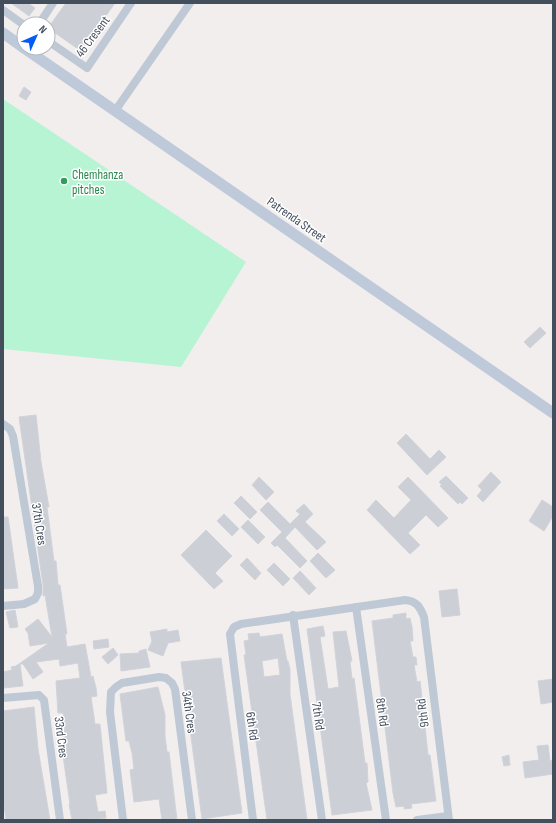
<svg xmlns="http://www.w3.org/2000/svg" width="556" height="823" font-family="'Sofia Sans Condensed',sans-serif">
<style>
.green{fill:#b7f4d3}
.building{fill:#cccfd6;stroke:#d1d3da;fill-rule:evenodd}
.lines{fill:none;stroke-linecap:round;stroke-linejoin:round}
.street{stroke:#bfc9d5;stroke-width:8}
.secondary{stroke:#bec9d9;stroke-width:11}
.leisure-dot{fill:#2e9e5b;stroke:#fff;stroke-width:1.5}
.labels{text-anchor:middle;stroke-width:3;stroke-linejoin:round;paint-order:stroke}
.street-label{font-size:13px;fill:#444f5d;stroke:#fff}
.leisure-label{font-size:13px;fill:#27864d;stroke:#fff;text-anchor:start}
</style>
<rect width="100%" height="100%" fill="#f1eeed"/>
<!-- green -->
<polygon class="green" points="3,99 246,262 181,367 3,349"/>
<!-- building -->
<g class="building">
<polygon points="11,3 28,3 35,8 29,16"/>
<polygon points="66,3 115,3 81,51 48,28"/>
<polygon points="24,87 31,92 26,100 19,96"/>
<polygon points="540,327 546,333 530,348 524,342"/>
<polygon points="36,415 41,462 49,507 47,507 54,561 56,561 58,585 60,585 67,634 65,634 67,647 85,644 91,677 93,676 96,688 97,696 91,697 95,724 100,724 107,793 95,795 98,812 105,811 106,818 72,820 69,804 70,804 61,742 64,742 62,730 65,730 63,713 58,713 56,681 80,678 78,663 60,666 59,659 36,662 43,672 33,679 23,664 20,664 23,686 3,688 3,672 12,670 11,667 16,666 49,643 30,646 28,633 25,629 38,619 52,637 45,595 43,596 43,585 19,417"/>
<polygon points="406,434 430,459 439,450 446,457 427,475 397,443"/>
<polygon points="491,472 501,482 483,502 477,496 482,490 478,486"/>
<polygon points="446,476 468,498 462,504 460,502 458,504 440,486 442,485 439,482"/>
<polygon points="259,477 274,492 266,500 252,485"/>
<polygon points="408,477 448,518 438,527 426,515 408,533 420,545 410,554 367,510 376,500 394,518 411,500 398,487"/>
<polygon points="241,496 257,512 250,519 234,503"/>
<polygon points="542,500 553,507 553,516 544,531 529,521"/>
<polygon points="268,502 290,524 300,514 296,511 304,504 313,514 305,522 326,542 317,550 295,527 285,538 307,561 300,568 277,545 275,547 271,543 282,532 260,510"/>
<polygon points="224,514 239,529 232,536 217,521"/>
<polygon points="3,517 8,517 18,588 3,589"/>
<polygon points="248,520 265,537 258,544 241,527"/>
<polygon points="206,530 232,556 215,573 223,581 214,589 181,555"/>
<polygon points="318,553 335,570 326,578 310,561"/>
<polygon points="247,558 261,573 255,580 240,565"/>
<polygon points="274,563 290,579 283,586 267,570"/>
<polygon points="300,571 316,588 309,595 293,578"/>
<polygon points="457,589 460,615 442,617 439,591"/>
<polygon points="15,610 18,627 10,628 6,612"/>
<polygon points="406,613 406,619 410,618 412,627 413,641 410,641 413,657 416,657 417,665 414,665 417,682 420,681 421,689 428,755 430,755 436,801 411,804 412,808 404,809 404,806 396,807 393,793 372,621 393,618 393,615"/>
<polygon points="323,626 325,636 320,637 328,689 339,687 333,632 346,631 352,661 350,661 352,679 354,678 365,763 367,763 368,782 366,783 372,810 332,815 307,629"/>
<polygon points="167,629 167,632 178,630 180,641 168,643 163,656 148,650 152,641 150,632"/>
<path d="M259 633 260 637 282 634 287 661H288L290 670V694L307 820H267L244 655H246L244 641 249 640 248 634ZM278 658 280 675 264 677 262 661Z"/>
<polygon points="108,639 109,647 94,649 93,641"/>
<polygon points="113,648 118,655 108,664 102,657"/>
<polygon points="146,649 150,667 121,671 120,654 139,653 139,651"/>
<polygon points="221,658 242,813 202,819 181,662"/>
<polygon points="553,679 553,702 541,704 538,681"/>
<polygon points="158,687 165,715 165,736 167,752 169,752 177,820 162,820 159,799 134,802 130,770 134,769 132,753 129,741 126,741 120,694"/>
<polygon points="34,707 38,749 50,820 6,820 3,797 3,711"/>
<polygon points="548,745 550,761 553,760 553,774 525,778 523,762 539,760 537,746"/>
<polygon points="509,755 510,765 504,766 502,757"/>
</g>
<g class="lines">
<!-- street -->
<g class="street">
<polyline points="3,10 24,25"/>
<polyline points="39,24 53,3"/>
<polyline points="48,41 87,68 131,3"/>
<polyline points="115,111 190,3"/>
<polyline points="3,424 10,429 13,436 38,586 38,593 35,599 24,604 3,606"/>
<polyline points="356,607 386,820"/>
<polyline points="293,615 322,820"/>
<polyline points="3,698 39,695 44,700 60,820"/>
<polyline points="123,820 110,712 111,692 116,687 122,683 159,677 166,678 172,683 175,689 192,820"/>
<path d="M253 820 230 634 234 627 241 624 405 600C417 601 420 607 424 617L449 820"/>
<polyline points="417,820 448,816"/>
</g>
<!-- secondary -->
<g class="secondary">
<polyline points="3,33 24,48"/>
<polyline points="24,48 553,413"/>
</g>
</g>
<!-- markers -->
<circle class="leisure-dot" cx="64" cy="181" r="4"/>
<g class="labels">
<!-- street labels -->
<g class="street-label">
<text transform="translate(92 36) rotate(-53)" y="5">46 Cresent</text>
<text transform="translate(297 219) rotate(35)" y="5">Patrenda Street</text>
<text transform="translate(40 524) rotate(81)" y="5">37th Cres</text>
<text transform="translate(190 712) rotate(82)" y="5">34th Cres</text>
<text transform="translate(383 712) rotate(82)" y="5">8th Rd</text>
<text transform="translate(422 713) rotate(-97)" y="5">9th Rd</text>
<text transform="translate(319 716) rotate(82)" y="5">7th Rd</text>
<text transform="translate(253 726) rotate(82)" y="5">6th Rd</text>
<text transform="translate(62 737) rotate(83)" y="5">33rd Cres</text>
</g>
<!-- leisure labels -->
<g class="leisure-label">
<text x="72" y="179">Chemhanza<tspan x="72" dy="15">pitches</tspan></text>
</g>
</g>
<!-- border -->
<rect width="556" height="823" fill="none" stroke="#444f5d" stroke-width="8"/>
<!-- north arrow -->
<g transform="translate(36 36) rotate(45)"><circle r="19" fill="#ffffff" stroke="#b4b9be"/>
<path d="M0-3L7 15L0 10L-7 15Z" fill="#055bf3"/>
<text y="-6" font-size="11" font-weight="bold" text-anchor="middle" fill="#444f5d">N</text>
</g>
</svg>
